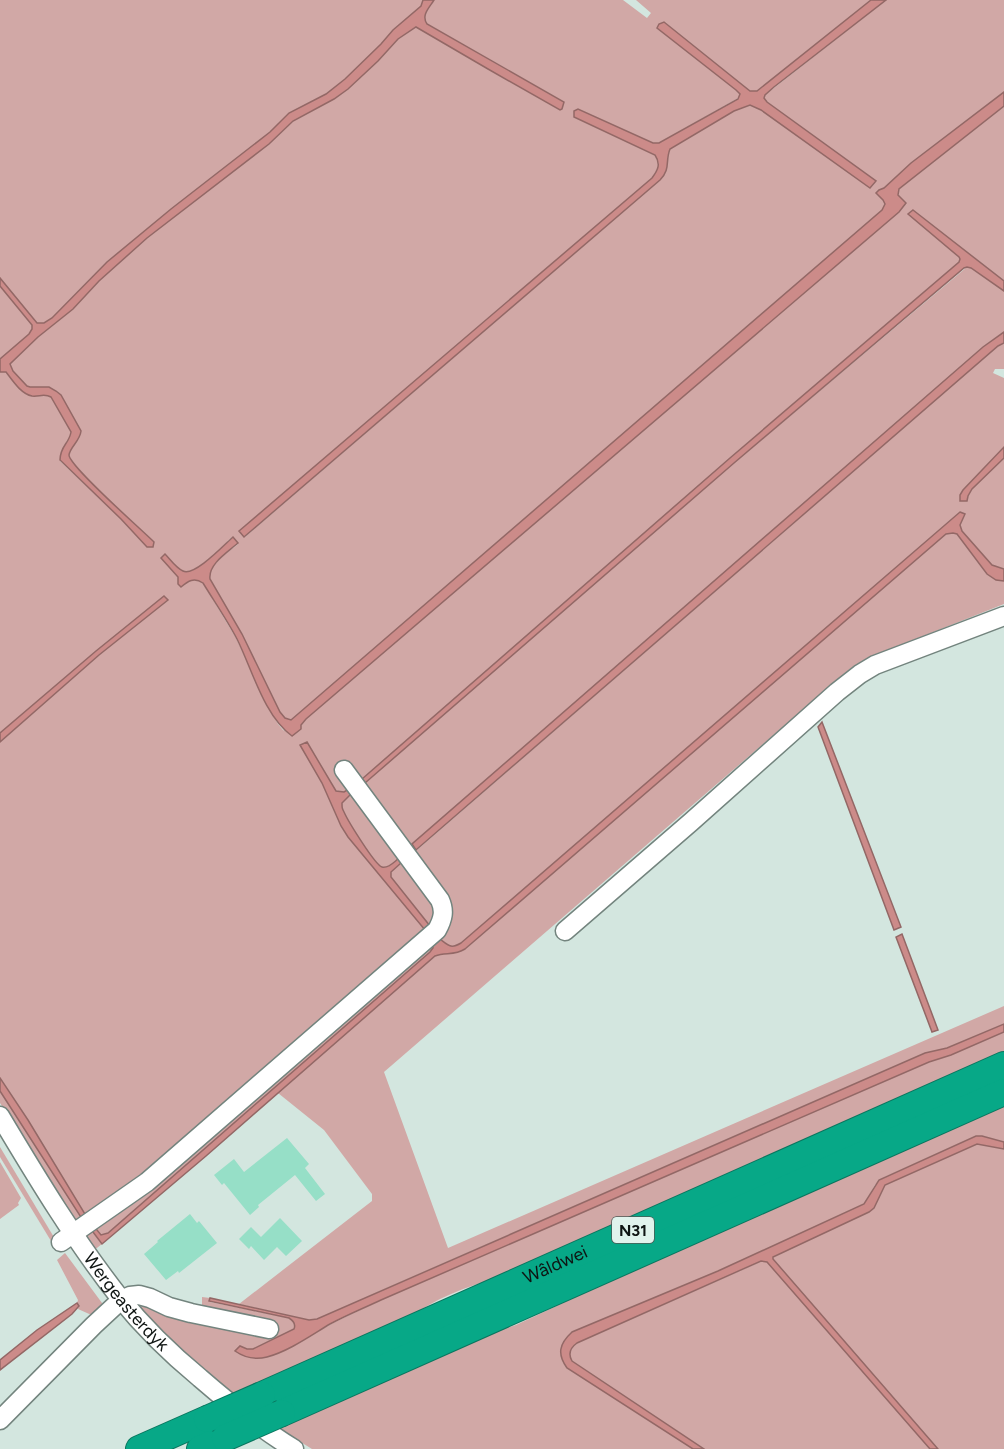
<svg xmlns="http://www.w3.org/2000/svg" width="1004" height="1449" font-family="Figtree,sans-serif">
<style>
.green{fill:#d1a8a6;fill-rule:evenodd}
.water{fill:#cc8b89;stroke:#936866;stroke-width:1.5}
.building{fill:#96dfc7}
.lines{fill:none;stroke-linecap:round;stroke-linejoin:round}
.minor-casing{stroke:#73847e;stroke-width:21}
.highway-casing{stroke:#0a755e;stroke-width:28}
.minor{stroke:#fff;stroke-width:18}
.highway{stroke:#07a887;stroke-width:26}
.highway-bridge-casing{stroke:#0a755e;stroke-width:28;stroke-linecap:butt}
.highway-bridge{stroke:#07a887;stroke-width:26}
.labels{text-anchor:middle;stroke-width:6;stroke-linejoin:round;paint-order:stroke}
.shield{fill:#e0f3ec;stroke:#4e5854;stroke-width:1.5}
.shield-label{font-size:16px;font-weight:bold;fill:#0f1513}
.street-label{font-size:18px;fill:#0f1513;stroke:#e0f3ec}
</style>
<rect width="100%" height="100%" fill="#d3e6df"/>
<!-- green -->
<g class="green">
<polygon points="0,0 423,0 421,6 393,30 381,44 345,79 326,94 289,113 270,132 171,209 107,262 52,318 44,323 37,323 34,321 0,278"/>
<path d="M434 0H623L647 18 651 13 636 0H871L757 91H750L664 22 659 24 658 28 736 90 740 94V97L659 143H653L645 140 578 109 574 111V117L655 155C661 164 658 170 652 178L239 531 245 537 660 180C671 169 665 161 670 149L734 111 750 105 761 110 870 188 875 181 767 102 764 98 765 95 886 0H1004V92L911 163 884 188 879 190 876 193 883 200 885 204 882 210 291 720 285 718 280 712 242 634 210 579C208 564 228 553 238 544L232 537C224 545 194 577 183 571 176 568 170 559 165 555L161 558 178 577V584L181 587C188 581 194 577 203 583L236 638 271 712 278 724 283 730 292 735 301 729V725L306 719 899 212 906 203 898 195 899 189 1004 106V281L913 210 910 212 909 214 959 257 960 259 959 262 730 458 362 779 365 782 734 463 967 267 971 268 1004 291V332L983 347 412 845 417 850 998 346 1004 343V369H995L993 373 1004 378V447L963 490 960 495V501H967C968 487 994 468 1004 458V569L992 565 962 531 960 525 965 514 960 512 461 943C451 949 449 946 440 939L433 944V948L430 952 108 1233 101 1235 93 1226 90 1228 102 1244 93 1251 82 1234 85 1229 149 1184 441 931C452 912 445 902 433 885L345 768 342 770 429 889 437 901 439 907 440 914 439 921 431 933 149 1178 136 1188 85 1223 77 1226 0 1103V1091L84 1221 88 1219 28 1120 0 1078V742L99 655 168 600 164 596 96 651 0 733V372H6C13 381 21 394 32 396 39 397 44 393 51 397L71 432C69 444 60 446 60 461L121 519 147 547H153L154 542C142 530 69 466 69 456 70 447 80 441 81 431L61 395 56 391 49 387H30L27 386 13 371 10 364 38 337 73 309 99 281 147 238 269 144 293 121 334 99 348 89 378 61 398 39 416 27 488 69 560 110 562 109 564 102 427 24C421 15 429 8 434 0ZM307 742 336 791 344 792 349 789 352 793 342 803C342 808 342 808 344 812 348 821 375 865 382 867 388 869 394 862 398 859L401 862 391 872V877L430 926 425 930 348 837 341 826 322 783 301 746Z"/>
<polygon points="0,286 32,325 33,329 29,334 0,359"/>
<path d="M950 533 957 534 987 574 996 580 1004 581V604L873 656 851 668 384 1072 448 1248 1004 1006V1024L947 1048 925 1053 378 1292C359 1301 329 1319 309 1320L239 1304 372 1201V1194L324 1130 278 1093 435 956 442 953 451 954 465 949 946 534Z"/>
<path d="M1004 1032V1053L499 1278C466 1286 434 1299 406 1320L260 1384 258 1382 231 1394C199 1367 168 1339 140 1308L142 1303 202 1306V1297L210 1298V1302L289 1318 294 1323V1329L253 1349 236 1351 289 1347 335 1322 381 1300 929 1062 951 1055Z"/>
<polygon points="1004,1103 1004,1142 982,1136 976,1136 885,1177 875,1185 864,1204 718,1271 572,1332 567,1368 693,1449 312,1449 278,1428 477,1337 516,1325 563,1303 587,1287"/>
<polygon points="977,1144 1004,1149 1004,1449 938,1449 773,1259 773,1257 874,1208 885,1185"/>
<polygon points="0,1147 55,1239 51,1241 0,1157"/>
<polygon points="0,1162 21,1198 18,1203 19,1205 0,1219"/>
<polygon points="65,1253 105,1307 96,1317 78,1309 79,1306 77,1303 78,1300 57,1260"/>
<path d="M762 1261 767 1262 930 1449H704L572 1361C568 1354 570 1348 577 1343Z"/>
</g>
<!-- water -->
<g class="water">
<path d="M423 0H434C429 8 421 15 427 24L564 102 562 109 560 110 488 69 416 27 398 39 378 61 348 89 334 99 293 121 269 144 147 238 99 281 73 309 38 337 10 364 13 371 27 386 30 387H49L56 391 61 395 81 431C80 441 70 447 69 455 69 466 142 530 154 542L153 547H147L121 519 60 460C60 446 69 444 71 432L51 397C44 393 39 397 32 396 21 394 13 381 6 372H0V359L29 334 32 329V325L0 286V278L37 323H44L52 318 107 262 171 209 270 132 289 113 326 94 345 79 381 44 393 30 421 6Z"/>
<path d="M871 0H886L774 87 765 95 764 98 767 102 876 181 870 188 761 110 750 105 734 111 670 149C665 161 671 169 660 180L244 537 239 531 652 178C658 170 661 164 655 155L574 117V111L578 109 653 143H659L738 99 740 94 736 90 657 28 659 24 664 22 750 91H757Z"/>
<path d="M1004 92V106L899 189 898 195 906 203 899 212 306 719 301 725V729L292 736C264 716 252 669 237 639 227 620 214 601 203 583 194 577 188 581 181 587L178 584V577L161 558 165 554C170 559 176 568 183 571 194 577 224 545 233 537L238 543C228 552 208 564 210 579L242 634 280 712 285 718 291 720 882 210 885 204 883 200 876 193 879 190 884 188 911 163Z"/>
<polygon points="913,210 1004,281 1004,291 971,268 967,267 964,268 734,463 365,783 362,779 730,458 959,262 960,259 959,257 908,214"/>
<polygon points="1004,332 1004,343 998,346 416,850 412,844 983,347"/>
<polygon points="1004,447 1004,458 972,489 968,496 967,501 960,501 960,495 963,490"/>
<path d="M960 512 965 514 960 525 962 531 992 565 1004 569V581L996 580 987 574 957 534 953 533 946 534 465 949C454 956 446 952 435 956L206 1156 102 1244 90 1228 93 1225 101 1235 108 1233 430 952 433 948V944L440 939C449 946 451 949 461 943Z"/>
<polygon points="164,596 168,600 99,655 0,742 0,733 96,651"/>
<polygon points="822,722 901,927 894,930 818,727"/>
<path d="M307 742 336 791 344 792 349 789 352 793 342 803C342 808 342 808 344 812 348 821 375 865 382 867 388 869 394 862 398 859L401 863 391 872V877L430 926 425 930 348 837 341 826 322 783 300 745Z"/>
<polygon points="902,934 938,1030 932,1032 896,937"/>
<path d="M1004 1024V1032L951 1055 929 1062 381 1300C364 1308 347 1315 330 1324 310 1336 289 1351 267 1357 255 1360 245 1358 235 1351L240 1346 247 1349H253L294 1329C296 1324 294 1321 289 1318L209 1301 210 1298 309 1320 317 1319 925 1053 947 1048Z"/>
<polygon points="0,1078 28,1120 88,1219 84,1222 0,1091"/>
<path d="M976 1136H982L1004 1142V1149L977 1144 885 1185 874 1208 869 1212 773 1257V1259L938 1449H930L767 1262 761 1261 577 1343C570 1348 568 1354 572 1361L704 1449H693L567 1368C557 1354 559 1344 572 1332L718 1271 864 1204 879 1180Z"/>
<polygon points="77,1303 79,1306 72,1314 0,1370 0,1360 37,1330"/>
</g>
<!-- building -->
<g class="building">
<polygon points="287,1138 309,1164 305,1168 325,1194 316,1201 295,1175 258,1205 259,1207 250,1215 224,1183 222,1185 214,1175 234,1159 244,1172"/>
<polygon points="190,1214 197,1223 199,1221 217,1243 179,1273 178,1271 166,1280 144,1254 158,1242 157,1241"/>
<polygon points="280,1218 302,1241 286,1256 277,1247 264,1260 251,1246 249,1249 239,1239 251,1227 261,1237"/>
</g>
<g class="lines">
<!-- minor casing -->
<g class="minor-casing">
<g id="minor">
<polyline points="565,931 691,822 837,692 860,674 875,665 1004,616"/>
<path id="s1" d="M0 1116C37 1178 75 1241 120 1298 144 1328 171 1354 200 1378 230 1404 261 1429 294 1449"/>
<path d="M61 1242 147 1182 437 930C443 919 445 911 440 900L344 770"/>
<polyline points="0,1420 94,1325 121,1300 130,1296 139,1295 150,1298 169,1307 191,1313 269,1329"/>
</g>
</g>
<!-- highway casing -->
<g class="highway-casing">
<g id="highway">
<path id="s2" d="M262 1395 1004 1065"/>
<polyline points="282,1413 1004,1092"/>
<polyline points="139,1449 207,1419"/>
<polyline points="200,1449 225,1438"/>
</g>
</g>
<!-- minor -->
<use href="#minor" class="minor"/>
<!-- highway -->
<use href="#highway" class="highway"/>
<!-- highway-bridge casing -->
<g class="highway-bridge-casing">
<g id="highway-bridge">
<polyline points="207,1419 262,1395"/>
<polyline points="225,1438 282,1413"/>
</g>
</g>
<!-- highway-bridge -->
<use href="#highway-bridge" class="highway-bridge"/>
</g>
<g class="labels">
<!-- shield labels -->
<rect class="shield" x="612" y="1217" width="42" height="26" rx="4.5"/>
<g class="shield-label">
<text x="633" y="1236">N31</text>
</g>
<!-- street labels -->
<g class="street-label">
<text dy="6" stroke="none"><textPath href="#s2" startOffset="321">Wâldwei</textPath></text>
<text dy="6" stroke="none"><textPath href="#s1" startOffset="225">Wergeasterdyk</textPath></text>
</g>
</g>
</svg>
